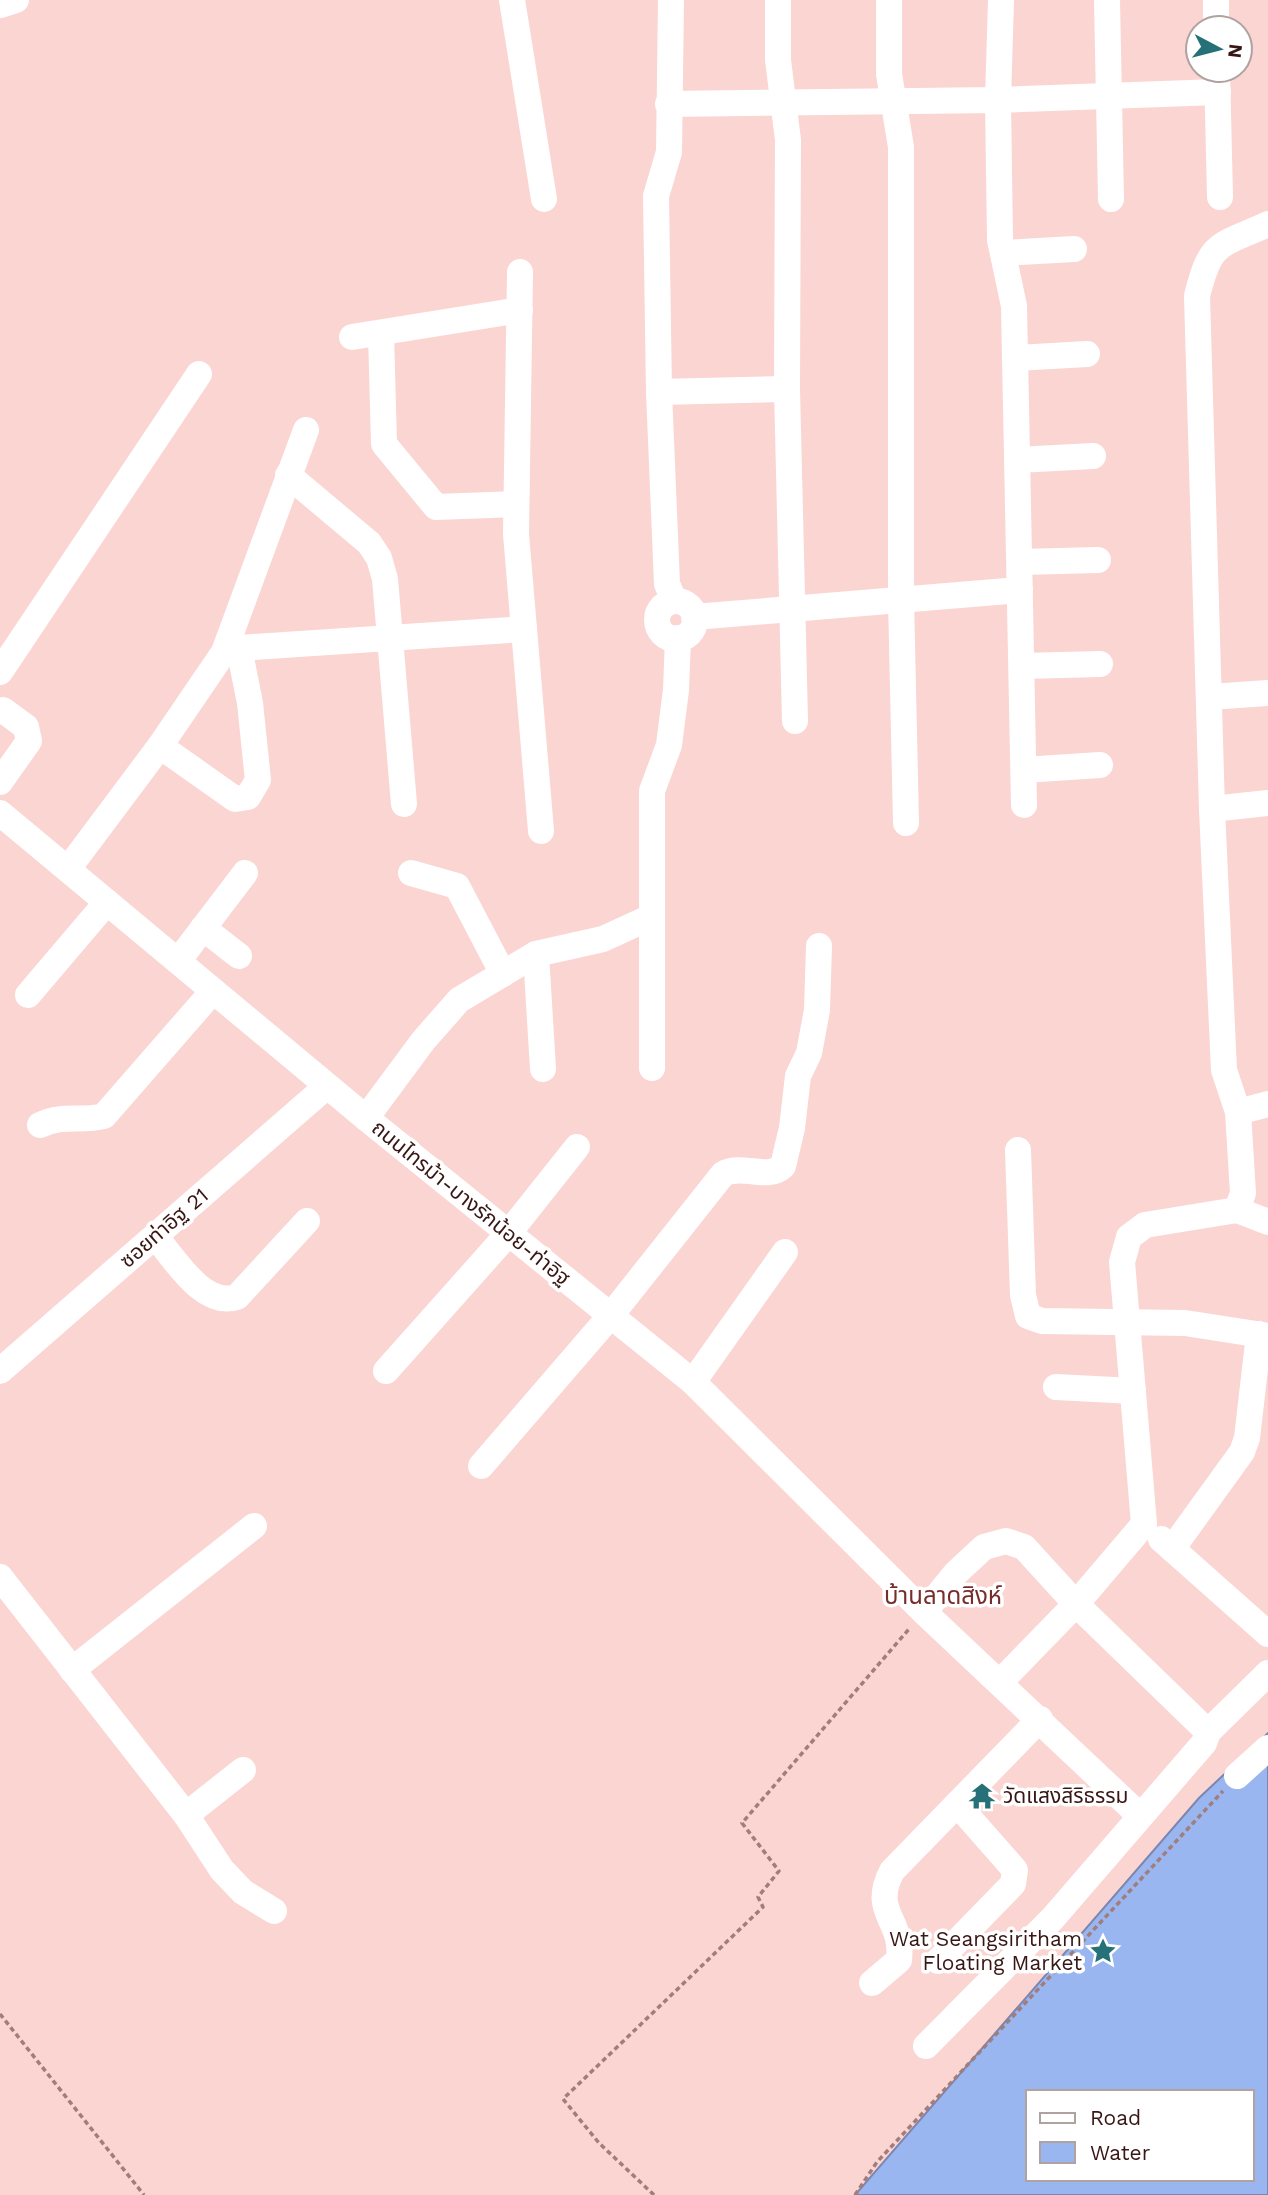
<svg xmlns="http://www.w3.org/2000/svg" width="1268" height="2195" font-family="'Work Sans','Noto Sans Thai',sans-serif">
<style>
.water{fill:#99b6f1;stroke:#7c86af;stroke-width:2;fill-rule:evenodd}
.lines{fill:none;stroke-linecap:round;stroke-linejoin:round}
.path{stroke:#a17d7b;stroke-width:3.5;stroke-dasharray:5 3.5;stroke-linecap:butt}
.minor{stroke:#fff;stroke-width:26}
.labels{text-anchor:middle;stroke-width:7;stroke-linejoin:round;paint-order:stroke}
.street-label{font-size:21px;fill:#371614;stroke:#fff}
.poi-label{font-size:21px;fill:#371614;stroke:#fff;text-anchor:start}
.quarter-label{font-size:24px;fill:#782d2c;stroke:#fff}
</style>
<rect width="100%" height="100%" fill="#fbd5d2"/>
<!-- water -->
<path class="water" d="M1268 1733V2195H855L1199 1798ZM1028 2092H1252V2179H1028Z"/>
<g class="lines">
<!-- path -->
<g class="path">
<polyline points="0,2014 144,2195"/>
<polyline points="654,2195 599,2143 563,2099 763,1907 758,1897 779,1871 742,1823 909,1629"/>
<polyline points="855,2195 877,2162 1223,1791"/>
</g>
<!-- minor -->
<g class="minor">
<polyline points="512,0 544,199"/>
<polyline points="671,0 669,152 656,196 659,392 667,584 674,600"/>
<polyline points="778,0 778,60 788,140 787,389 795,721"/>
<polyline points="889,0 889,74 901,147 901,599 906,823"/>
<polyline points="1001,0 998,100 1000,240 1014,306 1024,805"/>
<polyline points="1107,0 1111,199"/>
<polyline points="1216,0 1216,28"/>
<polyline points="0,5 16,0"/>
<polyline points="1217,70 1220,197"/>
<polyline points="668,104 998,100 1218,92"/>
<polyline points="1003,253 1074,249"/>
<polyline points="520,272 516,534 541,831"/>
<polyline points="381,333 384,444 436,507 516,504"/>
<polyline points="352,337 520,310"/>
<polyline points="1015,358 1087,354"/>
<polyline points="659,392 787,389"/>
<polyline points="1017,460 1093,456"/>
<polyline points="288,475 369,543 379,558 385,579 404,804"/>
<polyline points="1020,562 1098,560"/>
<circle cx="676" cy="620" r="19"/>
<polyline points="694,617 1020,590"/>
<polyline points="224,652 239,648 524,629"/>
<polyline points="1022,666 1100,664"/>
<polyline points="0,672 199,374"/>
<polyline points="1210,697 1268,693"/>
<polyline points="160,746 235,799 248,797 258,780 250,703 239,648"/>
<polyline points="1024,770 1100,765"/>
<polyline points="0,782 29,741 26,727 3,710"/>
<polyline points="1212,809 1268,803"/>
<polyline points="0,813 366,1118 693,1382 924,1612 1137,1813"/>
<polyline points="68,869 160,746 224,652 306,430"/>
<polyline points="411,873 457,886 503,974"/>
<polyline points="203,928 239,956"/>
<polyline points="536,954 543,1069"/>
<polyline points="178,961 245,873"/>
<polyline points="28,995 107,902"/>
<polyline points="652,1068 652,791 669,745 676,690 678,638"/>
<polyline points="1238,1112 1268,1104"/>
<polyline points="366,1118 423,1041 459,1000 536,954 603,939 651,917"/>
<path d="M40 1125C63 1114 80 1122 104 1116L213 991"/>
<polyline points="1018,1150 1023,1295 1028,1316 1042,1321 1185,1323 1268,1336"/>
<path d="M1237 1210 1243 1193 1238 1112 1224 1070 1212 809 1197 296C1211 240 1218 247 1268 224"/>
<path d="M155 1236C175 1259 203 1308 237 1297L307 1221"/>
<polyline points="0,1371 327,1086"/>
<polyline points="386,1371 508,1234 577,1147"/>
<polyline points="693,1382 785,1252"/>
<polyline points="1056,1387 1133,1391"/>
<path d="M481 1466 612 1314 723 1174C741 1163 768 1181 783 1166L792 1128 798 1076 809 1053 817 1010 819 946"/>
<polyline points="1161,1539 1268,1634"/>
<polyline points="1172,1549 1242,1452 1247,1438 1259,1334"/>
<polyline points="0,1577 186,1815 222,1870 243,1892 274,1911"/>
<polyline points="924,1612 956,1573 984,1547 1006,1541 1024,1547 1076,1604 1208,1732"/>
<polyline points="72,1670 254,1526"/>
<polyline points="1000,1682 1076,1604 1144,1524 1122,1262 1129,1237 1145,1225 1237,1210 1268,1222"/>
<polyline points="1237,1776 1268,1748"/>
<polyline points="186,1815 243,1770"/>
<polyline points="938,1961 1013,1884 1015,1870 957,1804"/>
<path d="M872 1983 899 1960C904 1919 870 1913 892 1871L1040 1719"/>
<polyline points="926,2046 1053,1918 1204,1743 1208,1732 1268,1673"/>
</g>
</g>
<!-- icons -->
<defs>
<g id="temple-bare" transform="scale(2.1)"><path d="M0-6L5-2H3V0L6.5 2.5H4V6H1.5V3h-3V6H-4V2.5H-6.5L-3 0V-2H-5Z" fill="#267177" stroke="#fff" stroke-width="2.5" paint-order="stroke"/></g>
<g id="sight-bare" transform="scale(2.1)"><path d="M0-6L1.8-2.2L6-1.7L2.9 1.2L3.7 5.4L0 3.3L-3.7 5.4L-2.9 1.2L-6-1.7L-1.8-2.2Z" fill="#267177" stroke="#fff" stroke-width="2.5" paint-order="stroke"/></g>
</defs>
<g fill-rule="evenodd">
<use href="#temple-bare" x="982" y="1796"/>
<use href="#sight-bare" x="1103" y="1951"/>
</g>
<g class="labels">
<!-- street labels -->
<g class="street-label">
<text transform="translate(471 1203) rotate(39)" y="7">ถนนไทรม้า-บางรักน้อย-ท่าอิฐ</text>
<text transform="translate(164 1228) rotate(-41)" y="7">ซอยท่าอิฐ 21</text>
</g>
<!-- poi labels -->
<g class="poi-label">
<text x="1003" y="1803">วัดแสงสิริธรรม</text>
<text x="1082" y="1946" text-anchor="end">Wat Seangsiritham<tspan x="1082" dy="24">Floating Market</tspan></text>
</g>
<!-- quarter labels -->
<g class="quarter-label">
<text x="943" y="1604">บ้านลาดสิงห์</text>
</g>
</g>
<!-- legend -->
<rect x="1026" y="2090" width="228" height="91" fill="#ffffff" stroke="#afa2a1" stroke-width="2"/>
<rect x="1040" y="2113" width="35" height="10" fill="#ffffff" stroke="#afa2a1" stroke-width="2"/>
<text x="1090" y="2125" font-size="21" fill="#371614">Road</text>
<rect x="1040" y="2142" width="35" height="21" fill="#99b6f1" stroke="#afa2a1" stroke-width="2"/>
<text x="1090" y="2160" font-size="21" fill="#371614">Water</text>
<!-- north arrow -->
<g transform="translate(1219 49) rotate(97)"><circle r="33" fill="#ffffff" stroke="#afa2a1" stroke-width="2"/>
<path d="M0-5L12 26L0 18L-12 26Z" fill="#267177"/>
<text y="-10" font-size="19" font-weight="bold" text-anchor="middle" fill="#371614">N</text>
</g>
</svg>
